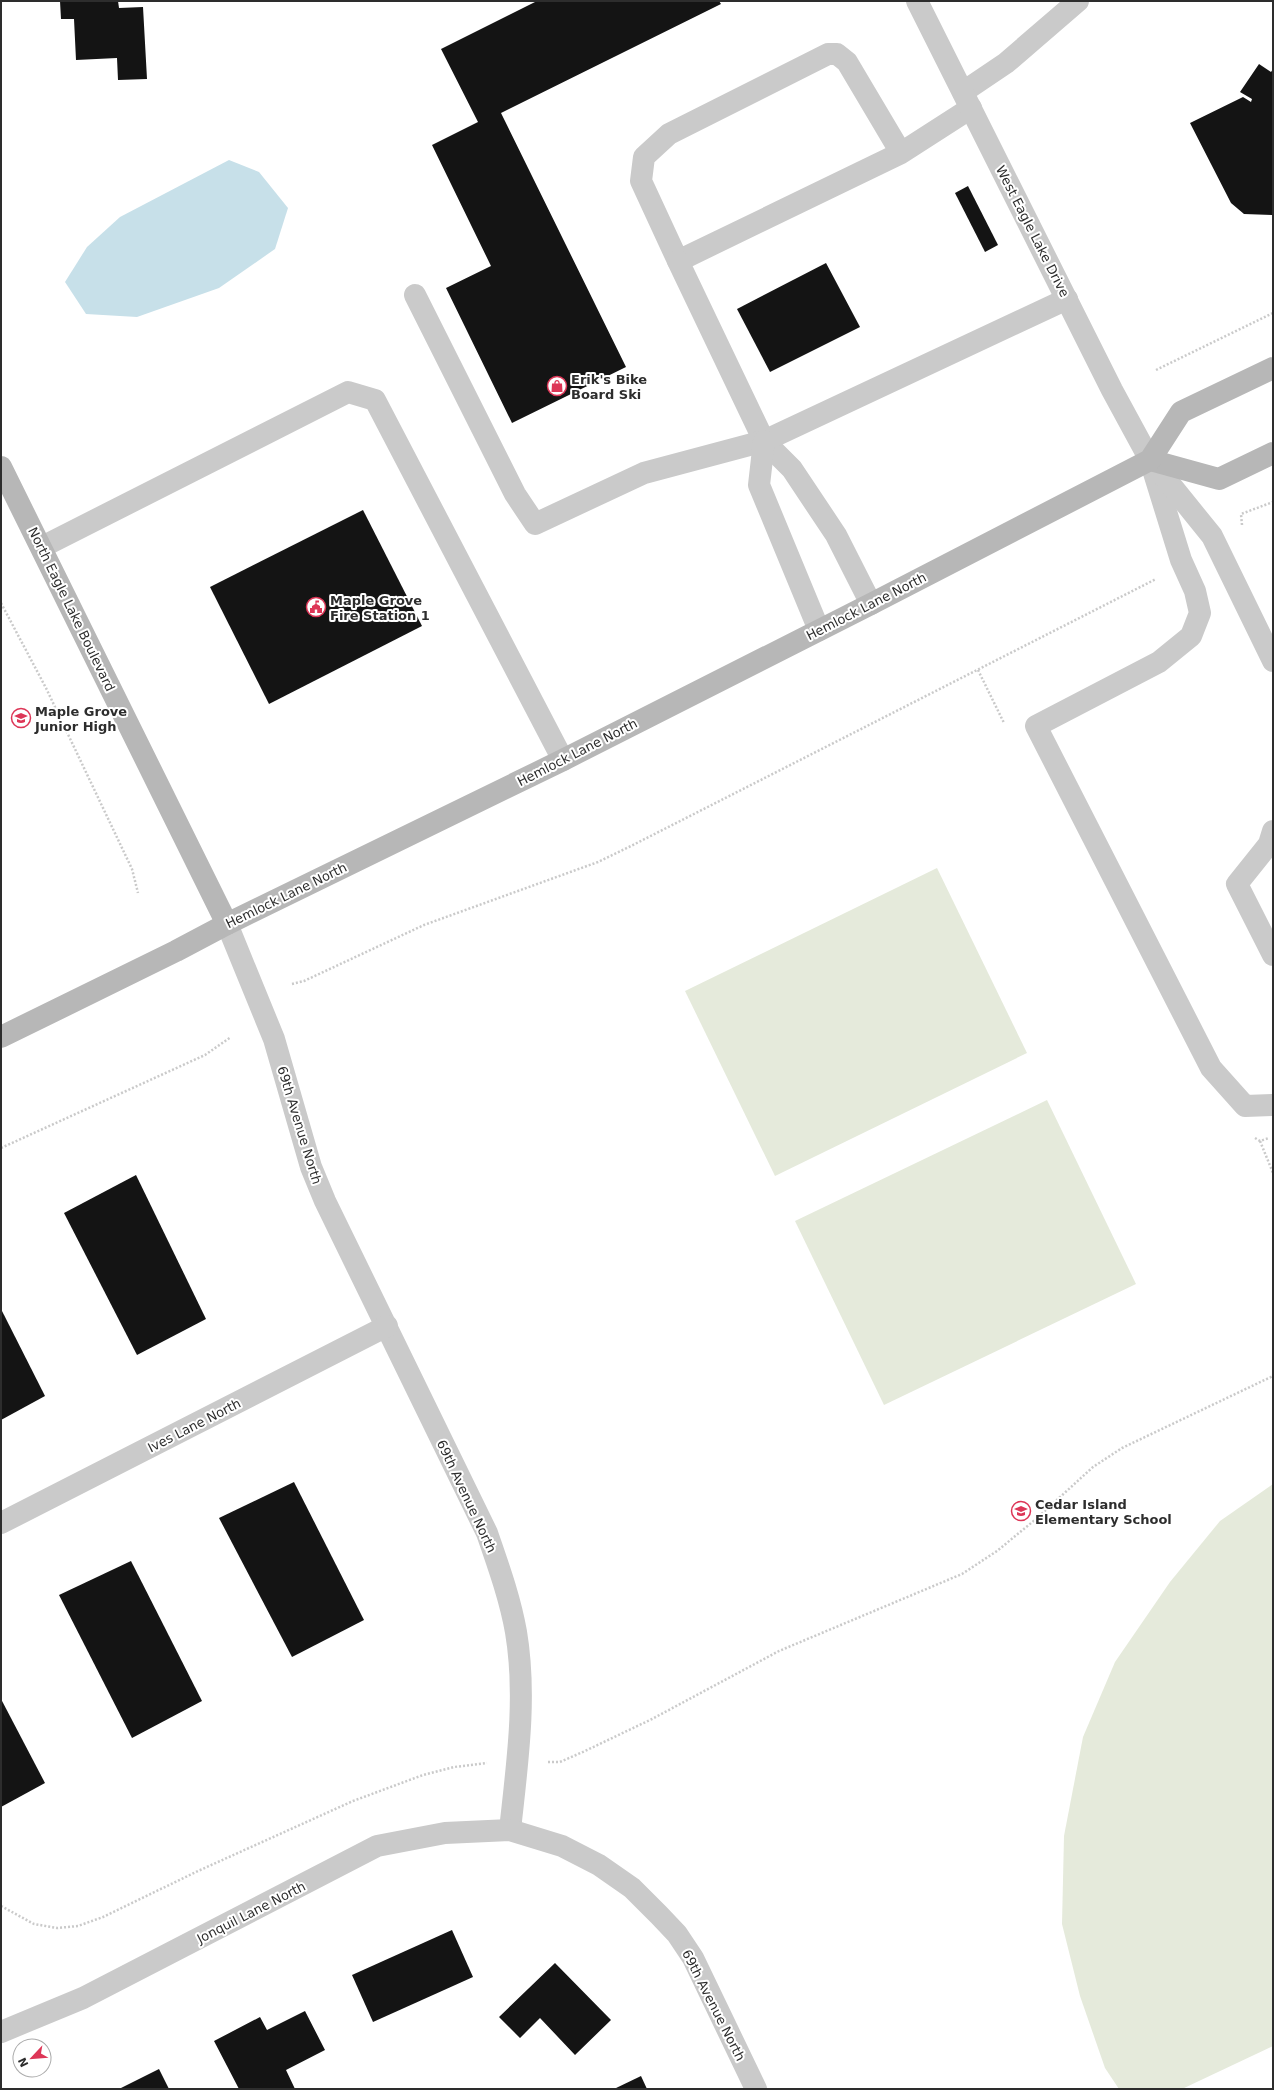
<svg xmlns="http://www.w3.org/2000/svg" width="1274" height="2090" font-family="'DejaVu Sans',sans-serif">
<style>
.green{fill:#e5eadb}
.water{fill:#c7e0e9}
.building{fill:#141414}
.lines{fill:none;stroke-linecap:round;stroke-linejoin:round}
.path{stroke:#cacaca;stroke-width:2.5;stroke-dasharray:2 2;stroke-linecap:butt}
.lane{stroke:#cacaca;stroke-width:22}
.street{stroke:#cacaca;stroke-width:22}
.secondary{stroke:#b7b7b7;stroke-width:22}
.labels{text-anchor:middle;stroke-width:4;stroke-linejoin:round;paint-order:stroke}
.street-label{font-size:13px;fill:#2d2d2d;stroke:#fff}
.poi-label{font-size:13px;font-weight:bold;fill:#2d2d2d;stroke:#fff;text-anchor:start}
</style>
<rect width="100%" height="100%" fill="#fff"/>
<!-- green -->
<g class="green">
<polygon points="937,868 1027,1053 775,1176 685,991"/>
<polygon points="1047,1100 1136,1284 884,1405 795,1221"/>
<polygon points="1273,1484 1273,2046 1182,2089 1119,2089 1105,2068 1080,1996 1062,1924 1064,1836 1083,1737 1115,1662 1170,1582 1220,1521"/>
</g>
<!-- water -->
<polygon class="water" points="229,160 259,172 288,208 275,249 219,288 137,317 86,314 65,282 87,247 120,217"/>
<!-- building -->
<g class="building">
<polygon points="60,1 118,1 119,8 143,7 147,79 118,80 117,58 76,60 74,19 61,19"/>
<polygon points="537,1 719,1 721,4 501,113 626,367 512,423 446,288 491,266 432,145 478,122 441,49"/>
<polygon points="1259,64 1271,72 1273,69 1273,215 1244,214 1231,203 1190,123 1243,97 1251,102 1252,99 1240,92"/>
<polygon points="968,186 998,245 985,252 955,193"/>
<polygon points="826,263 860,327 770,372 737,309"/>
<polygon points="363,510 422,626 269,704 210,587"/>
<polygon points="136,1175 206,1319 137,1355 64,1213"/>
<polygon points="1,1309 45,1396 1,1420"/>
<polygon points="294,1482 364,1620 292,1657 219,1518"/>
<polygon points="131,1561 202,1701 132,1738 59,1595"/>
<polygon points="1,1699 45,1783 1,1807"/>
<polygon points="452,1930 473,1977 373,2022 352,1975"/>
<polygon points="555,1963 611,2020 575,2055 540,2018 520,2038 499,2017"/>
<polygon points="305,2011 325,2050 286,2070 295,2089 239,2089 214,2041 260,2017 267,2030"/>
<polygon points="159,2069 169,2089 119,2089"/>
<polygon points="641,2076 647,2089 614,2089"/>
</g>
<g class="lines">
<!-- path -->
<g class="path">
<polyline points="1156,370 1273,313"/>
<polyline points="1242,525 1241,514 1273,502"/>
<polyline points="1,603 46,688 132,869 138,893"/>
<polyline points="978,670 1004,723"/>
<polyline points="292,984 304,981 424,925 598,862 629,847 1156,579"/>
<polyline points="1255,1138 1260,1141 1269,1138"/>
<polyline points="1260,1141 1273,1173"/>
<polyline points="1,1148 205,1055 231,1037"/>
<polyline points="548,1762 560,1762 585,1751 652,1719 779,1651 962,1574 997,1551 1036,1519 1093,1467 1122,1448 1273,1376"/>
<polyline points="1,1906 34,1924 57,1928 78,1926 103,1917 198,1871 353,1801 423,1775 454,1767 487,1763"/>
</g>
<!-- lane -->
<g class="lane">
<polyline points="963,92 1006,63 1078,1"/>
<polyline points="901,153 847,62 837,54 828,54 669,134 644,157 641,181 678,261 901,153 971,108"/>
<polyline points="678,261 764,441 792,469 836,535 871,604"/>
<polyline points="415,295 515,494 535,524 644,473 764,441 1067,299"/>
<polyline points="764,441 759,485 819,630"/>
<polyline points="1150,460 1181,560 1195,591 1200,613 1191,636 1159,662 1036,726 1211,1068 1245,1106 1273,1105"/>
<polyline points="1157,468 1212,536 1273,661"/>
<polyline points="42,547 348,392 375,400 563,760"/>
<polyline points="1273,831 1269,844 1237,884 1273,955"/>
</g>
<!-- street -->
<g class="street">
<polyline points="917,1 1112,390 1150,460"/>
<path d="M227 924 274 1039 311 1167 325 1201 487 1533C498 1565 510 1598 516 1632 527 1697 517 1765 510 1830"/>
<polyline points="1,1523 387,1326"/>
<polyline points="1,2032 83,1998 377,1846 445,1833 510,1830 562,1846 599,1865 632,1888 659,1915 677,1934 693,1958 756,2089"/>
</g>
<!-- secondary -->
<g class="secondary">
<polyline points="1150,460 1219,479 1273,453"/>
<polyline points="1,467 227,924"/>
<polyline points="1,1037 176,951 227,924 563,760 871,604 1150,460 1181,412 1273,368"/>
</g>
</g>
<!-- icons -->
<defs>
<g id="shop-ring" transform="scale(1)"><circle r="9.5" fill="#fff" stroke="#dd3657" stroke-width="1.5"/><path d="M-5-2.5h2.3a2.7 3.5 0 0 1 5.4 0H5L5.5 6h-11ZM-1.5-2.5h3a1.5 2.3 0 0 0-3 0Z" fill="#dd3657"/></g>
<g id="civic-ring" transform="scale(1)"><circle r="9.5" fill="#fff" stroke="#dd3657" stroke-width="1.5"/><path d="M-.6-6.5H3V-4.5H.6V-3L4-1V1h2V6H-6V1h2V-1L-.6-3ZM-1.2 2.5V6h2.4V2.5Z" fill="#dd3657"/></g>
<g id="school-ring" transform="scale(1)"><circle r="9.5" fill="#fff" stroke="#dd3657" stroke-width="1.5"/><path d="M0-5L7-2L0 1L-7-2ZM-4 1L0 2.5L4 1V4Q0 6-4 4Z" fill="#dd3657"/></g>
</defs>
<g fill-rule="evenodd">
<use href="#shop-ring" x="557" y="386"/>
<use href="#civic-ring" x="316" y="607"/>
<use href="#school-ring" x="21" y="718"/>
<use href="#school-ring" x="1021" y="1511"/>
</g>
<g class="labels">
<!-- street labels -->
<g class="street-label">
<text transform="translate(1033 231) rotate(63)" y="5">West Eagle Lake Drive</text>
<text transform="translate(866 606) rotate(-27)" y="5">Hemlock Lane North</text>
<text transform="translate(72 609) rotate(64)" y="5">North Eagle Lake Boulevard</text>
<text transform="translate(577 752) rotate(-27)" y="5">Hemlock Lane North</text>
<text transform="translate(286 895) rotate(-26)" y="5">Hemlock Lane North</text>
<text transform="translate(300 1125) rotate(73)" y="5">69th Avenue North</text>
<text transform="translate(194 1425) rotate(-27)" y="5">Ives Lane North</text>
<text transform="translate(467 1496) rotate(65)" y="5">69th Avenue North</text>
<text transform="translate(251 1912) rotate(-27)" y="5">Jonquil Lane North</text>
<text transform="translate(714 2005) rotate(63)" y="5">69th Avenue North</text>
</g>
<!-- poi labels -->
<g class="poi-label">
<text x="571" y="384">Erik's Bike<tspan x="571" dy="15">Board Ski</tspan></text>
<text x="330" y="605">Maple Grove<tspan x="330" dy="15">Fire Station 1</tspan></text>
<text x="35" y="716">Maple Grove<tspan x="35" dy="15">Junior High</tspan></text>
<text x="1035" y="1509">Cedar Island<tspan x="1035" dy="15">Elementary School</tspan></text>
</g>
</g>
<!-- border -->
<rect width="1274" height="2090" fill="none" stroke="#2d2d2d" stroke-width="4"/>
<!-- north arrow -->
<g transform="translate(32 2058) rotate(244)"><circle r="19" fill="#ffffff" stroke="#ababab"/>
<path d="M0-3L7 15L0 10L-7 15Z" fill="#dd3657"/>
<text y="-6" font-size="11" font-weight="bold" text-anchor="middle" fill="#2d2d2d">N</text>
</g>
</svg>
